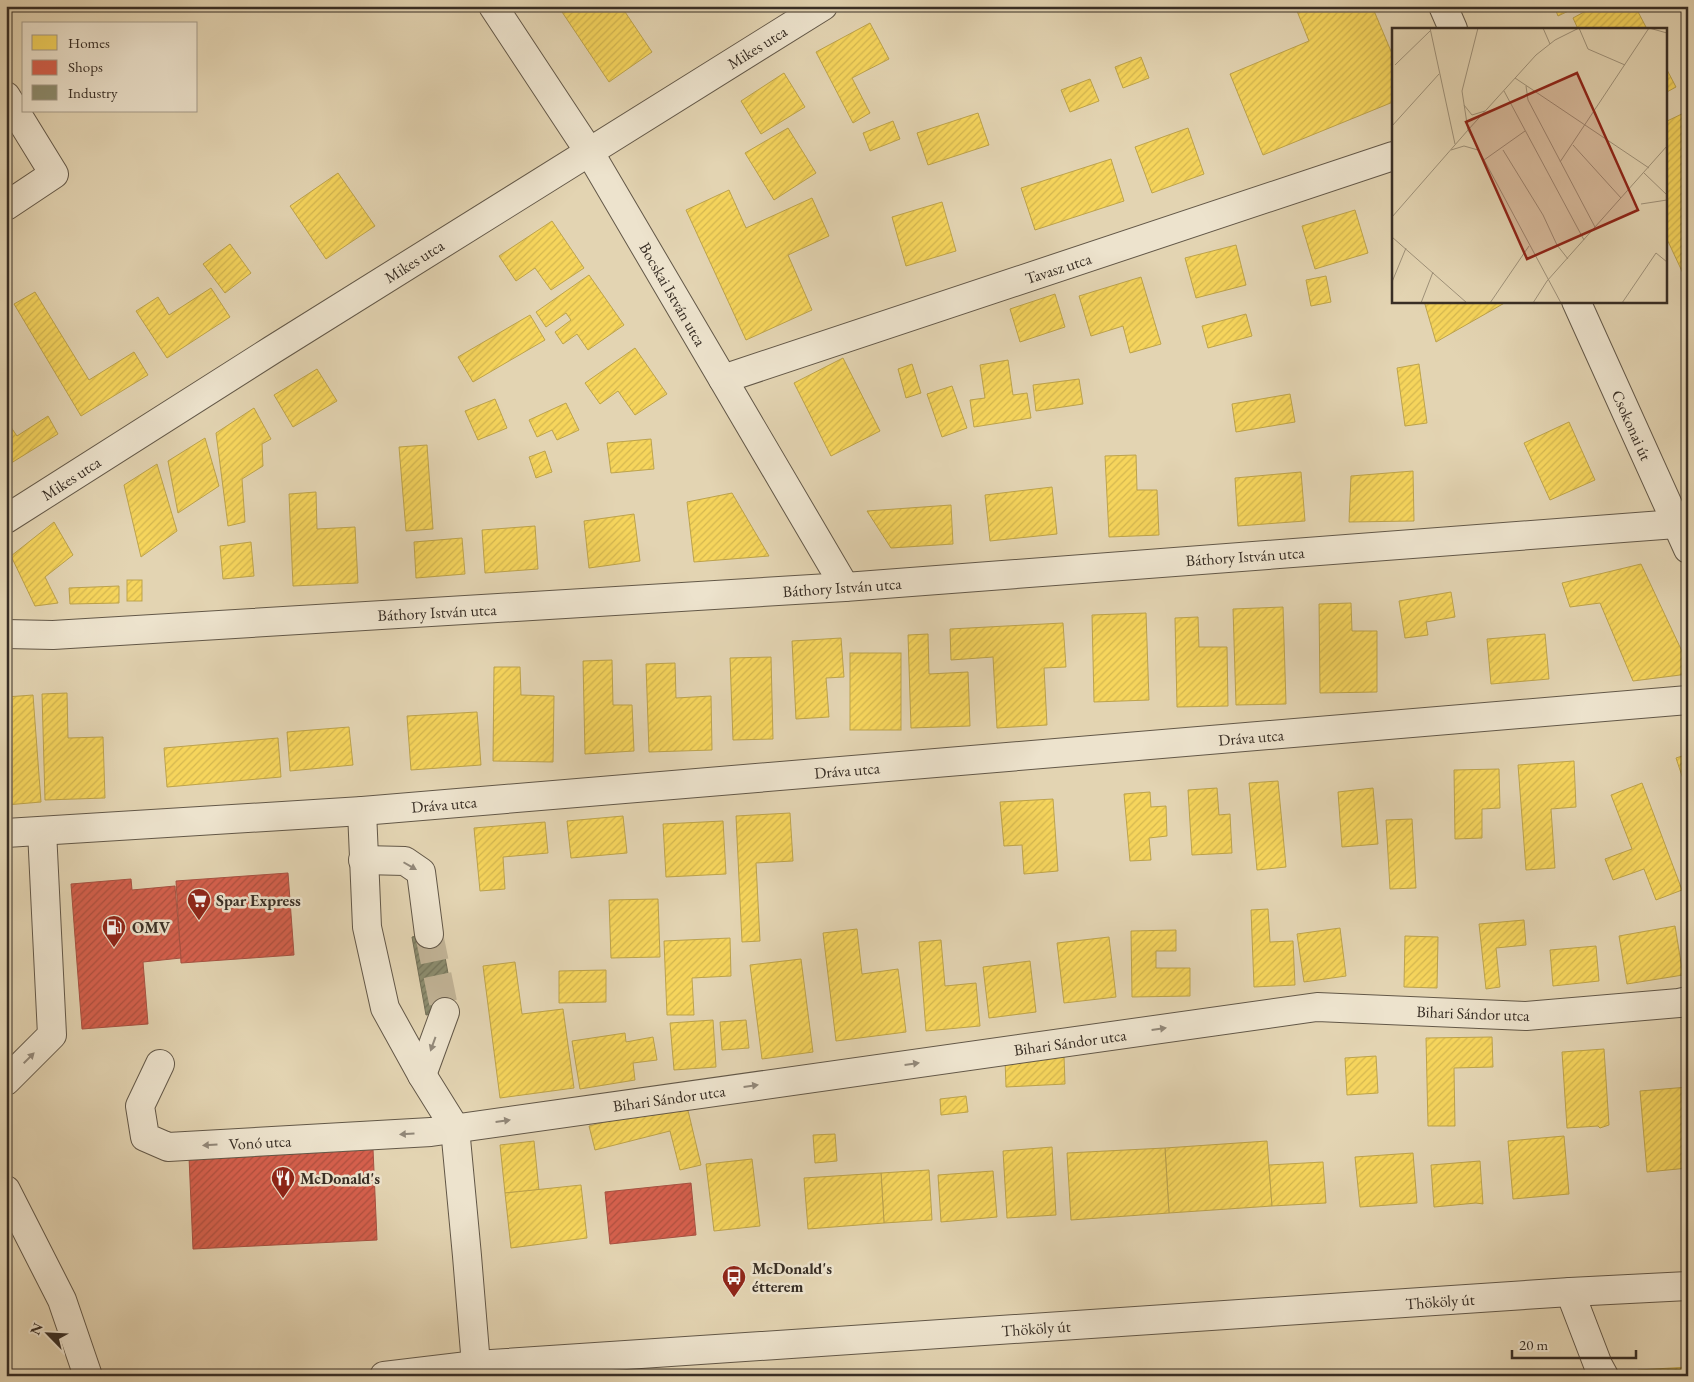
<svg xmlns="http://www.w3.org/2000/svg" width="1694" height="1382" font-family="'EB Garamond',serif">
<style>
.homes{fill:url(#homes-hatch);stroke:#bda34c}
.shops{fill:url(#shops-hatch);stroke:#a75141}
.industry{fill:url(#industry-hatch);stroke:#737058}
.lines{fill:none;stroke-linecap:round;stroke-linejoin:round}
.minor-tunnel{stroke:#c1b396;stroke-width:28;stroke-dasharray:28 14;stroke-linecap:butt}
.minor-casing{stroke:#635848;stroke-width:30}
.minor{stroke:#ede3cd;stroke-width:28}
.oneway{fill:#928879}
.labels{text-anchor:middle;stroke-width:5;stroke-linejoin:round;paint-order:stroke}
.street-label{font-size:16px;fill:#382e25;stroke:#ede3cd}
.poi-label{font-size:16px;font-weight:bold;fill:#382e25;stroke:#ede3cd;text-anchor:start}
.inset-road{fill:none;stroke:#9f927a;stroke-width:1}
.view{fill:#8f2418;fill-opacity:0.15;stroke:#8f2418;stroke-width:2.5}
.inset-edge{fill:none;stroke:#382e25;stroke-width:2.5}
</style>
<defs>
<pattern id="homes-hatch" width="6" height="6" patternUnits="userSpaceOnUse" patternTransform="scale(1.25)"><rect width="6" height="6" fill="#f6d55c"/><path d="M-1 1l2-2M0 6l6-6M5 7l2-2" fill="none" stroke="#d4b750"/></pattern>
<pattern id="shops-hatch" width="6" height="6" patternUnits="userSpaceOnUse" patternTransform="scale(1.25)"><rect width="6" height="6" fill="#d6604d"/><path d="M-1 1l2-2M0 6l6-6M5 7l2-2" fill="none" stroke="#af5040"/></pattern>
<pattern id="industry-hatch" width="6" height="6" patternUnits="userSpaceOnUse" patternTransform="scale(1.25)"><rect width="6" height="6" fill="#8c8c6e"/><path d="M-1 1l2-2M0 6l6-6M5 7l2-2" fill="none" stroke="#73735a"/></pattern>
</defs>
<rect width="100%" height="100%" fill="#e3d4b2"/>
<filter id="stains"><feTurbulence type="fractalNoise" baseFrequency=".004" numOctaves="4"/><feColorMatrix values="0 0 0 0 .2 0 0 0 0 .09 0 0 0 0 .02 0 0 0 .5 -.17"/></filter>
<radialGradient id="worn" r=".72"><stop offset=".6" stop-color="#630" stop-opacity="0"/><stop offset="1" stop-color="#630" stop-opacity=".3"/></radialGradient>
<!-- homes -->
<g class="homes">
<polygon points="558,6 621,6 652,52 609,82"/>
<polygon points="1295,6 1372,6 1393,56 1393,102 1263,155 1230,74 1309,41"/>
<polygon points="1554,6 1579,6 1558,16"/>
<polygon points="1595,6 1635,6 1647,29 1578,29 1573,18"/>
<polygon points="870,23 889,59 852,78 870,113 853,123 816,52"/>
<polygon points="1141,57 1149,78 1123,88 1115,67"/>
<polygon points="1665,66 1676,87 1665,93"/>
<polygon points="784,73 805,107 761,134 741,101"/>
<polygon points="1090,79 1099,101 1070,112 1061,90"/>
<polygon points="1686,112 1688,117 1688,284 1665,235 1665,122"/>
<polygon points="978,113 989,145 928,165 917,133"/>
<polygon points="893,121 900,139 870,151 863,133"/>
<polygon points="788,128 816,173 774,200 745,153"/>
<polygon points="1188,128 1204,174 1152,193 1135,147"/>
<polygon points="1111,159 1124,201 1035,230 1021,188"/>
<polygon points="338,173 375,226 326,259 290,206"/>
<polygon points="729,190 746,228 812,198 829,236 788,255 812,310 746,340 686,210"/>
<polygon points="942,202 956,251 906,266 892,217"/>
<polygon points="1355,210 1368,253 1315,269 1302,226"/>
<polygon points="552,221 584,268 551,290 535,268 516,281 499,256"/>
<polygon points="230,244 251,273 225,293 203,264"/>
<polygon points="1236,245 1246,285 1196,298 1185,258"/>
<polygon points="589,275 624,325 588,350 577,334 563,344 555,332 571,320 566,313 546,327 536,312"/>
<polygon points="1326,276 1331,302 1311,306 1306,280"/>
<polygon points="1141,277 1161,344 1130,353 1123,326 1091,336 1079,296"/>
<polygon points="211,288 230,317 167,358 136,311 158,297 169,315"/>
<polygon points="35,292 89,380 134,352 148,375 81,416 14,304"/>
<polygon points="1055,294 1065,327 1020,342 1010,309"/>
<polygon points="1424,301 1508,301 1436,342"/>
<polygon points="1246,314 1252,336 1208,348 1202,326"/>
<polygon points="530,315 545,340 473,382 458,357"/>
<polygon points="635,348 667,394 635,415 618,391 600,404 585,383"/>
<polygon points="843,358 880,431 831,456 794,383"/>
<polygon points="1008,360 1013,395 1027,393 1031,418 974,427 970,400 985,398 980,365"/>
<polygon points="912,364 921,393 906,398 898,369"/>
<polygon points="1419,364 1427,423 1405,426 1397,368"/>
<polygon points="317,369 337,401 293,427 274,395"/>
<polygon points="1079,379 1083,404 1036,411 1033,385"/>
<polygon points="952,386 967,428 942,437 927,394"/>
<polygon points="1290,394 1295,422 1236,432 1232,404"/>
<polygon points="495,399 507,428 478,440 465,411"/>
<polygon points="566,403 579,430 557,440 552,430 537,437 529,420"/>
<polygon points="254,408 271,439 262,444 263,466 242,479 245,522 228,526 216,433"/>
<polygon points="48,416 58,434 8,465 6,462 6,420 17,436"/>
<polygon points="1569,422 1595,480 1550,500 1524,443"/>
<polygon points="205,438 219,486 178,513 168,461"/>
<polygon points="651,439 654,469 611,473 607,443"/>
<polygon points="427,445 433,529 406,531 399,447"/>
<polygon points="545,451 552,472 536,478 529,457"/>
<polygon points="1136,455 1137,490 1157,490 1159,535 1109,537 1105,456"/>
<polygon points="157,464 177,531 141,557 124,485"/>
<polygon points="1413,471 1414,521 1349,522 1351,476"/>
<polygon points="1301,472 1305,521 1238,526 1235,478"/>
<polygon points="1052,487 1057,534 990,541 985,495"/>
<polygon points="316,492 317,529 355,527 358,583 293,586 289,494"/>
<polygon points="732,493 769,556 694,562 687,502"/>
<polygon points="951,505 953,544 891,548 867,511"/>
<polygon points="634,514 640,561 589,568 584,521"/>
<polygon points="54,522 73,555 45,577 58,603 35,606 11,556"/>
<polygon points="535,526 538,569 485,573 482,530"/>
<polygon points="462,538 465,574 416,578 414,542"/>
<polygon points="251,542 254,576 223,579 220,546"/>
<polygon points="1641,564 1688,664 1688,674 1633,681 1600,603 1570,607 1562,583"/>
<rect x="127" y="580" width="15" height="21"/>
<polygon points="119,586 119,603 70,604 69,588"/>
<polygon points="1451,592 1455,617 1426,622 1428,635 1405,638 1399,601"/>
<polygon points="1351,603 1352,631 1377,631 1377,692 1320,693 1319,604"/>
<polygon points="1283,607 1286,704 1236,705 1233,609"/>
<polygon points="1146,613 1149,700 1094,702 1092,615"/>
<polygon points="1198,617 1199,647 1227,647 1228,706 1177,707 1175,618"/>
<polygon points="1063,623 1066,667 1044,668 1047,725 997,728 993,657 951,660 950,629"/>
<polygon points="928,634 929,674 968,672 970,726 911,728 908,635"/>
<polygon points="1545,634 1549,679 1491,684 1487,639"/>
<polygon points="841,638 844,677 826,678 829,717 796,719 792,641"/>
<rect x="850" y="653" width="51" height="77"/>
<polygon points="771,657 773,739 733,740 730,658"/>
<polygon points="612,660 613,705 632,705 634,751 585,754 583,661"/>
<polygon points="675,663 676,698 711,696 712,750 649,752 646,664"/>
<polygon points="494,667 520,667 521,695 554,696 553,762 493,761"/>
<polygon points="67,693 68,738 103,737 105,798 45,800 42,694"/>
<polygon points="33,695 41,802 6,805 6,697"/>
<polygon points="477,712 481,765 411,770 407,716"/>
<polygon points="349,727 353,765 290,771 287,732"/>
<polygon points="278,738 281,777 167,787 164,748"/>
<polygon points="1688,754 1688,794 1676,758"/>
<polygon points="1574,761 1576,807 1551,809 1555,868 1526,870 1518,765"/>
<polygon points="1499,769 1500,808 1482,809 1482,838 1455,839 1454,770"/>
<polygon points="1278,781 1286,867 1257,870 1249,783"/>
<polygon points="1642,783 1682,890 1656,900 1644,869 1613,880 1605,859 1632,849 1611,795"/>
<polygon points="1217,788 1219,815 1230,814 1232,853 1192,855 1188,790"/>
<polygon points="1373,788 1378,844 1342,847 1338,792"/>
<polygon points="1150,792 1151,807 1166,806 1167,836 1149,838 1151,860 1130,861 1124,794"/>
<polygon points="1053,799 1058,871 1024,874 1022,845 1004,846 1000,802"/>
<polygon points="790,813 793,861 756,863 760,941 742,942 736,816"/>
<polygon points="623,816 627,853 571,858 567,821"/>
<polygon points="1412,819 1416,888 1390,889 1386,820"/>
<polygon points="723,821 726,874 666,877 663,824"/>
<polygon points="545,822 548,853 503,857 505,889 480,891 474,828"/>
<polygon points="658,899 660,957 611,958 609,900"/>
<polygon points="1268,909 1270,942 1293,941 1295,985 1254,987 1251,910"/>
<polygon points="1524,920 1526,945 1496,948 1500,987 1486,989 1479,924"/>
<polygon points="1675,926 1683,975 1627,984 1619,936"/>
<polygon points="1340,928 1346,976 1304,982 1297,934"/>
<polygon points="857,929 862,974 898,969 906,1032 836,1041 823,933"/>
<polygon points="1176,930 1176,951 1156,951 1156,968 1190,968 1190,996 1132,997 1131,931"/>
<polygon points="1405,936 1438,937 1437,988 1404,987"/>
<polygon points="1109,937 1116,997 1064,1003 1057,943"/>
<polygon points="730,938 731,976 692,978 694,1015 667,1015 664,941"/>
<polygon points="941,940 945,986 976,983 980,1026 926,1031 919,942"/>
<polygon points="1596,946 1599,981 1553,986 1550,950"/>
<polygon points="801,959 813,1052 762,1059 750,965"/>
<polygon points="1030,961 1036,1012 989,1018 983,967"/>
<polygon points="515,962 522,1014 563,1009 574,1088 500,1098 483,966"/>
<polygon points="606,970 606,1002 559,1003 559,971"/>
<polygon points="713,1020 716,1067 674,1070 670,1023"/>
<polygon points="746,1020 749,1048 722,1050 720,1022"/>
<polygon points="625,1033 626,1042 653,1037 657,1060 633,1063 635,1080 580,1089 572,1041"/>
<polygon points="1492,1037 1493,1067 1454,1068 1455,1126 1428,1126 1426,1038"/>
<polygon points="1604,1049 1609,1125 1600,1128 1598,1126 1567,1128 1562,1052"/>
<polygon points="1064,1056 1065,1084 1006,1087 1005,1059"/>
<polygon points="1376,1056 1378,1093 1347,1095 1345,1058"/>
<polygon points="1688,1087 1688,1168 1647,1172 1640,1091"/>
<polygon points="966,1096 968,1112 941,1115 940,1099"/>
<polygon points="686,1102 701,1165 680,1170 670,1131 595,1150 589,1126"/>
<polygon points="835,1134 837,1161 815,1163 813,1135"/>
<polygon points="1564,1136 1569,1194 1513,1199 1508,1141"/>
<polygon points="534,1141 539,1190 505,1193 500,1145"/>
<polygon points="1267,1141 1272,1206 1169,1213 1165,1148"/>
<polygon points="1052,1147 1056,1215 1007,1218 1003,1151"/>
<polygon points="1165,1148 1169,1213 1071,1220 1067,1153"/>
<polygon points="1413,1153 1417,1203 1360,1207 1355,1157"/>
<polygon points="752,1159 760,1226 714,1231 706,1164"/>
<polygon points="1480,1161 1483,1204 1476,1203 1434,1207 1431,1165"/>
<polygon points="1323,1162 1326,1203 1272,1206 1269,1165"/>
<polygon points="929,1170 932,1220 884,1223 881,1173"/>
<polygon points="993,1171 997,1217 941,1222 938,1175"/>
<polygon points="881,1173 884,1223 808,1229 804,1178"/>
<polygon points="581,1185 587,1238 511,1248 505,1193"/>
<polygon points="1688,1367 1688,1376 1641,1376 1638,1370"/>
</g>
<!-- shops -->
<g class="shops">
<polygon points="288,873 294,955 181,963 176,881"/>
<polygon points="131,879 132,890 175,886 181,958 143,962 148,1024 82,1029 71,884"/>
<polygon points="373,1149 377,1240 193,1249 189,1157"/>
<polygon points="691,1183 696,1235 610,1244 605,1192"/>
</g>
<!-- industry -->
<polygon class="industry" points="440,931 455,1010 426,1015 412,937"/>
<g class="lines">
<!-- minor-tunnel -->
<polyline class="minor-tunnel" points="429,934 445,1012"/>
<!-- minor casing -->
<g class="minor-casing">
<g id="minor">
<polyline points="493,6 590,153 845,587"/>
<polyline points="1443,6 1453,29"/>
<polyline points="6,96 54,174 6,206"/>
<polyline points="1576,301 1688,549"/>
<polyline points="723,379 1393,156"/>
<polyline points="6,519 272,350 823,6"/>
<polyline points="6,634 53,635 845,587 1676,524"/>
<polyline points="362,811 367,927 385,1008 422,1075 455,1128 467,1256 476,1365"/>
<polyline points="6,833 362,811 1688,700"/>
<polyline points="363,860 405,861 421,872 429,934"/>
<polyline points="160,1064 140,1106 145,1137 168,1147 431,1132 1317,1007 1526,1016 1679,1003 1688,1001"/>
<polyline points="422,1075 445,1012"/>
<polyline points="6,1081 52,1035 42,831"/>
<polyline points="6,1190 62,1300 88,1376"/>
<polyline points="1570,1292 1598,1365 1604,1376"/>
<polyline points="384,1376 476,1365 1570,1292 1688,1286"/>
</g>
</g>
<!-- minor -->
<use href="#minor" class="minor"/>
</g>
<!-- one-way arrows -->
<defs><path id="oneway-solid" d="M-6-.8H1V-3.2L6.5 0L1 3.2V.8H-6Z" transform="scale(1.25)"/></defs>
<g class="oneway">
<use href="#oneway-solid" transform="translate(410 866) rotate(30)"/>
<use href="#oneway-solid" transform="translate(1159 1029) rotate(-8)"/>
<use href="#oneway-solid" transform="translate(433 1044) rotate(110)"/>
<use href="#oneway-solid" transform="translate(29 1058) rotate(-45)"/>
<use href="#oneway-solid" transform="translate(912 1064) rotate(-8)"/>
<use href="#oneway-solid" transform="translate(751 1086) rotate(-8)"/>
<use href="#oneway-solid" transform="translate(503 1121) rotate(-8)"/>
<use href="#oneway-solid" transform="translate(407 1134) rotate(177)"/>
<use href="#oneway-solid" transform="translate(210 1145) rotate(177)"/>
</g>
<!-- icons -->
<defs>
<g id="supermarket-pin" transform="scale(1.25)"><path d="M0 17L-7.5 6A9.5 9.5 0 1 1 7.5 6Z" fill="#8f2418" stroke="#ede3cd"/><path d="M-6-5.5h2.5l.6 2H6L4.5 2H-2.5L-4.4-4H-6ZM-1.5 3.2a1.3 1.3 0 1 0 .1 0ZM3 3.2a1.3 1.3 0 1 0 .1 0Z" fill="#fff"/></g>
<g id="fuel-pin" transform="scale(1.25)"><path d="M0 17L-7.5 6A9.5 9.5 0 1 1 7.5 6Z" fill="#8f2418" stroke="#ede3cd"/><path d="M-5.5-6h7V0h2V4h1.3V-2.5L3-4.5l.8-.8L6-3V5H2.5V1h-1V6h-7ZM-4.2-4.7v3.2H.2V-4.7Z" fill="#fff"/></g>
<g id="restaurant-pin" transform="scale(1.25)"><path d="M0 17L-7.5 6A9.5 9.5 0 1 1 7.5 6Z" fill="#8f2418" stroke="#ede3cd"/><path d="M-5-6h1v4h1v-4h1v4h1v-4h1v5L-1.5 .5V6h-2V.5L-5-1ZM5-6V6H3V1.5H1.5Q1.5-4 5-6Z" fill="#fff"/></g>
<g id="bus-pin" transform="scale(1.25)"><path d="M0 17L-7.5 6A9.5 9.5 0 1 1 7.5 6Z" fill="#8f2418" stroke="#ede3cd"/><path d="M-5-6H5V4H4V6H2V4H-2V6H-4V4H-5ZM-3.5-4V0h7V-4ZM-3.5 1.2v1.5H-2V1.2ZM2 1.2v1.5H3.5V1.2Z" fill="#fff"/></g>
</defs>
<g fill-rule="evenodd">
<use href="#supermarket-pin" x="199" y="900"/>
<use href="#fuel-pin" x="114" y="927"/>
<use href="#restaurant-pin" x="283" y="1178"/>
<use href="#bus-pin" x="734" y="1277"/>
</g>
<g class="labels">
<!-- street labels -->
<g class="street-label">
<text transform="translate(757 47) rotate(-32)" y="6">Mikes utca</text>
<text transform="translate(414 261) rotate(-32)" y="6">Mikes utca</text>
<text transform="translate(1058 268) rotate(-18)" y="6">Tavasz utca</text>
<text transform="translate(673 294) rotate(60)" y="6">Bocskai István utca</text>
<text transform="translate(1632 425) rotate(66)" y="6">Csokonai út</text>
<text transform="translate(71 478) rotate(-33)" y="6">Mikes utca</text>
<text transform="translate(1245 556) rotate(-4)" y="6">Báthory István utca</text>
<text transform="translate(842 587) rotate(-4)" y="6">Báthory István utca</text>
<text transform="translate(437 612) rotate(-3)" y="6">Báthory István utca</text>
<text transform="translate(1251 737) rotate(-5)" y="6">Dráva utca</text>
<text transform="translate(847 770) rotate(-5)" y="6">Dráva utca</text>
<text transform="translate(444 804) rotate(-5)" y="6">Dráva utca</text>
<text transform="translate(1473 1013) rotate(2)" y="6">Bihari Sándor utca</text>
<text transform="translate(1070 1042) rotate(-8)" y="6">Bihari Sándor utca</text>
<text transform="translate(669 1098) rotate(-8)" y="6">Bihari Sándor utca</text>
<text transform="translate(260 1142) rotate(-3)" y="6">Vonó utca</text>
<text transform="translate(1440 1301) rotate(-4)" y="6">Thököly út</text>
<text transform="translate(1036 1328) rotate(-4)" y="6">Thököly út</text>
</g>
<!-- poi labels -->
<g class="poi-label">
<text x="216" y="906">Spar Express</text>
<text x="132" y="933">OMV</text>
<text x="300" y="1184">McDonald's</text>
<text x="752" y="1274">McDonald's<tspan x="752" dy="18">étterem</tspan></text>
</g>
</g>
<!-- overview -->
<g transform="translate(1392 28)">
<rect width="275" height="275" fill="#e3d4b2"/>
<path class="inset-road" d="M38 0 63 116M151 0 158 16M187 0 196 21 233 37M257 0 275 5M3 37 38 3M123 50 257 140M134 58 136 72 203 199M112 63 192 212M72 77 80 87 93 83M0 98 47 46M181 117 229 170M59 122 72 118 86 122M111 122 151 187 165 217 176 231M92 132 133 103M168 134 257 0M252 145 275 167M249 176 275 172M0 189 76 102 70 63 86 0M0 209 75 275M0 254 14 220M29 275 41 244M98 275 137 218M141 275 155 253 275 118M169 275 76 102 144 27 163 12 187 0M230 275 264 225 275 234"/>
<path class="view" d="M185 45 246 182 135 231 74 94Z"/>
<rect width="275" height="275" class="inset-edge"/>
</g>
<!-- margin -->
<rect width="1694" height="1382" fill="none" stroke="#e3d4b2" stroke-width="25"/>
<rect x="8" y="8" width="1679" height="1367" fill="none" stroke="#382e25" stroke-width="2.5"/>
<rect x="12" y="12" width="1669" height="1357" fill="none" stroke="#382e25"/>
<!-- legend -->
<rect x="22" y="22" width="175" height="90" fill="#ede3cd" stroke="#a59b8a"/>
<rect x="32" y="35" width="25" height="15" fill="#f6d55c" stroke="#a59b8a"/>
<text x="68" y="48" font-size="15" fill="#382e25">Homes</text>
<rect x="32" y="60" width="25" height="15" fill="#d6604d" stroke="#a59b8a"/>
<text x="68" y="72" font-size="15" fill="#382e25">Shops</text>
<rect x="32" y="85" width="25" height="15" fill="#8c8c6e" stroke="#a59b8a"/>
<text x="68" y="98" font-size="15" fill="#382e25">Industry</text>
<!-- north arrow -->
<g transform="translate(48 1334) rotate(294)" stroke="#ede3cd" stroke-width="4" paint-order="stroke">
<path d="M0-4L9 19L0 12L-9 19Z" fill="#382e25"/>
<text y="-8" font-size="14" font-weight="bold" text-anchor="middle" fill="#382e25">N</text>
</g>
<!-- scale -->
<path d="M1512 1350v8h124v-8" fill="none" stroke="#382e25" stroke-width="2.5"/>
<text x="1519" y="1350" font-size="15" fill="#382e25" stroke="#ede3cd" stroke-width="4" paint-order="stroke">20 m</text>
<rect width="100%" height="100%" filter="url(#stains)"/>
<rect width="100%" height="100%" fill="url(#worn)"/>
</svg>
